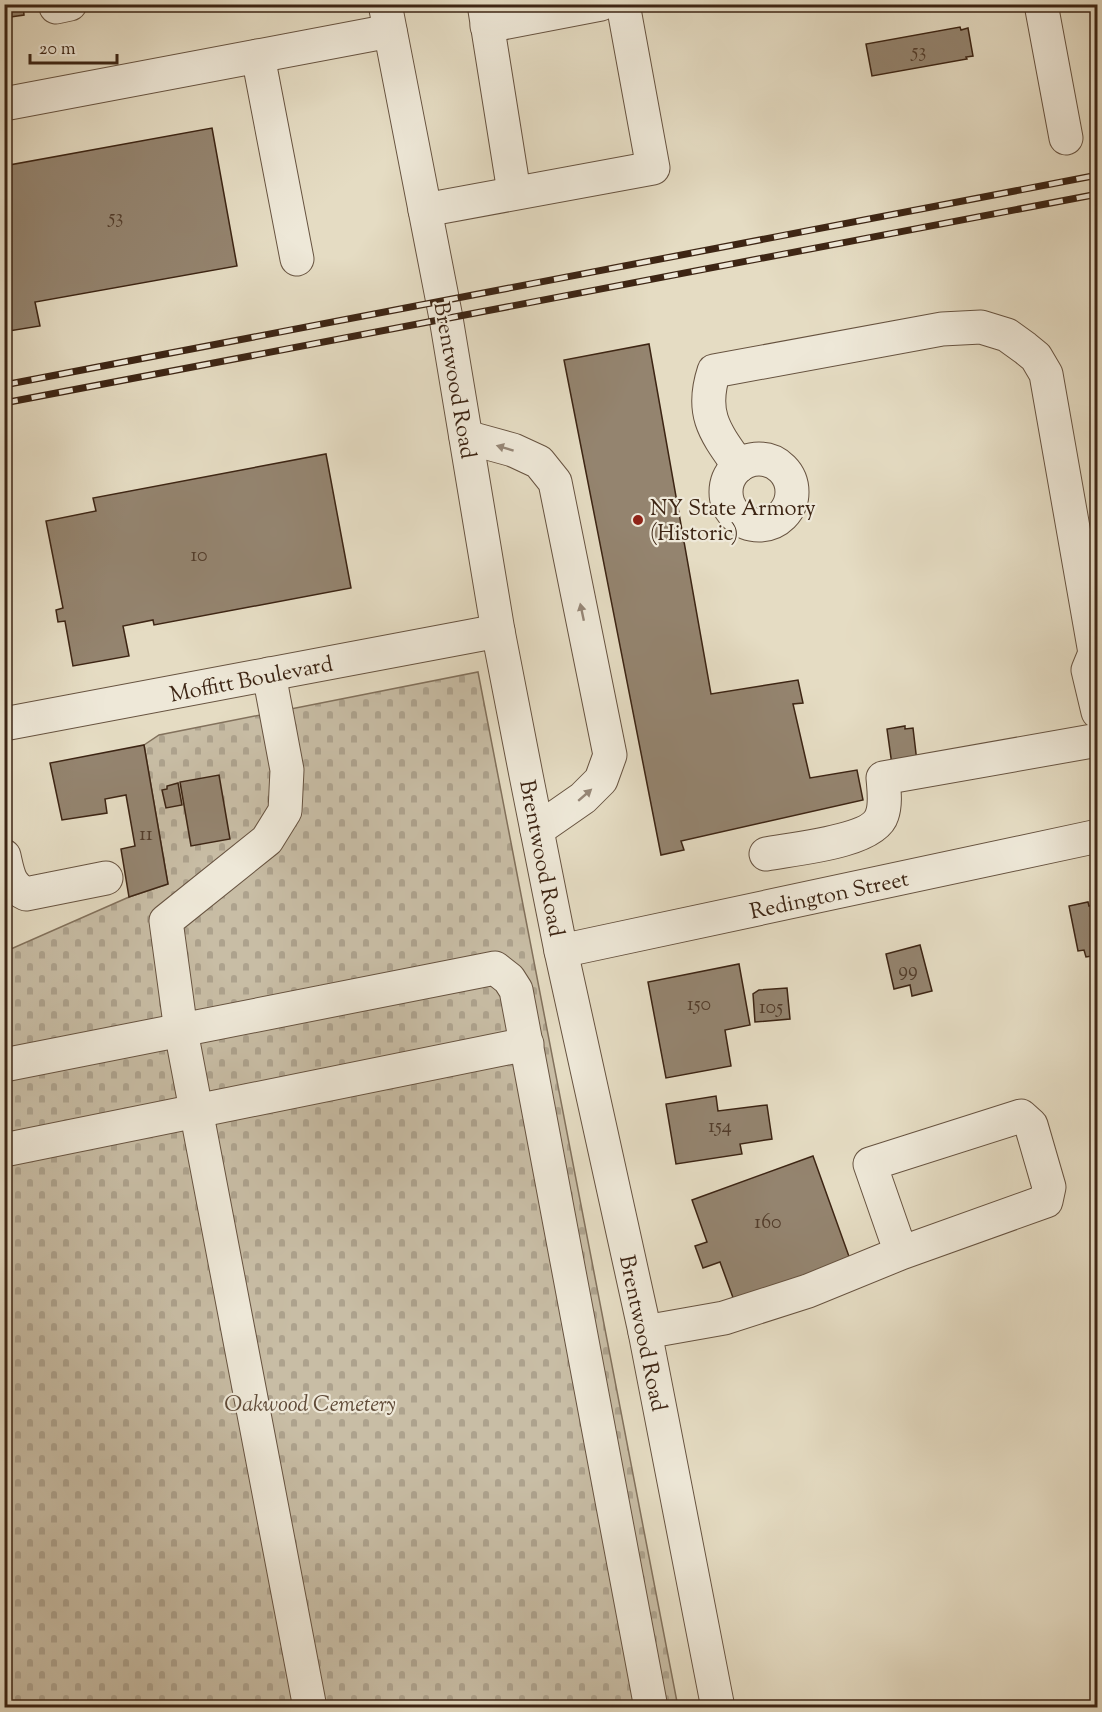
<svg xmlns="http://www.w3.org/2000/svg" width="1102" height="1712" font-family="'Sorts Mill Goudy',serif">
<style>
.cemetery{fill:url(#cemetery-stones);stroke:#82715c;stroke-width:1.5}
.building{fill:#94846f;stroke:#3d2514;stroke-width:1.5}
.lines{fill:none;stroke-linecap:round;stroke-linejoin:round}
.minor-casing{stroke:#675340;stroke-width:35}
.minor{stroke:#eee8d8;stroke-width:33}
.rail-casing{stroke:#3d2514;stroke-width:7}
.rail{stroke:#eee8d8;stroke-width:4.5;stroke-dasharray:14;stroke-linecap:butt}
.oneway{fill:#968676}
.poi-dot{fill:#8f2418;stroke:#eee8d8;stroke-width:2}
.labels{text-anchor:middle;stroke-width:4.5;stroke-linejoin:round;paint-order:stroke}
.number-label{font-size:20px;fill:#533d2b}
.street-label{font-size:22px;fill:#3d2514;stroke:#eee8d8}
.poi-label{font-size:22px;fill:#3d2514;stroke:#eee8d8;text-anchor:start}
.park-label{font-size:22px;font-style:italic;fill:#604b38;stroke:#eee8d8}
</style>
<defs>
<pattern id="cemetery-stones" width="16" height="16" patternUnits="userSpaceOnUse" patternTransform="scale(1.5)"><rect width="16" height="16" fill="#c8bda5"/><path d="M2 7V4a2 2 0 0 1 4 0v3zM10 15v-3a2 2 0 0 1 4 0v3z" fill="#ada28d"/></pattern>
</defs>
<rect width="100%" height="100%" fill="#e5dcc3"/>
<filter id="stains"><feTurbulence type="fractalNoise" baseFrequency=".00333" numOctaves="4"/><feColorMatrix values="0 0 0 0 .2 0 0 0 0 .09 0 0 0 0 .02 0 0 0 .5 -.17"/></filter>
<radialGradient id="worn" r=".72"><stop offset=".6" stop-color="#630" stop-opacity="0"/><stop offset="1" stop-color="#630" stop-opacity=".3"/></radialGradient>
<!-- cemetery -->
<polygon class="cemetery" points="478,672 678,1707 5,1707 4,952 129,897 168,884 144,745 159,735"/>
<!-- building -->
<g class="building">
<polygon points="4,4 23,4 24,15 4,18"/>
<polygon points="960,27 961,30 968,28 973,56 966,57 967,59 872,76 866,44"/>
<polygon points="212,128 237,266 35,302 40,326 9,331 4,309 4,166"/>
<polygon points="649,344 711,694 798,680 803,703 793,704 810,778 857,770 863,800 681,841 684,850 661,855 564,360"/>
<polygon points="326,454 351,588 154,625 153,620 123,626 129,656 73,666 65,621 58,622 56,610 63,608 46,521 96,511 93,498"/>
<polygon points="905,726 905,729 913,728 917,762 892,765 887,729"/>
<polygon points="144,745 168,884 129,897 121,849 135,846 126,795 105,799 107,813 62,820 50,763"/>
<polygon points="219,775 230,839 191,846 180,782"/>
<polygon points="178,783 182,805 166,808 162,790 167,789 167,786"/>
<polygon points="1088,902 1089,906 1098,904 1098,955 1086,957 1084,950 1078,951 1069,906"/>
<polygon points="920,945 932,991 912,996 910,985 894,989 886,954"/>
<polygon points="739,964 750,1025 725,1030 731,1066 666,1078 648,982"/>
<polygon points="787,988 790,1019 755,1022 753,994 759,990"/>
<polygon points="716,1096 718,1111 767,1105 772,1139 740,1144 742,1154 676,1164 666,1104"/>
<polygon points="813,1156 851,1262 735,1303 720,1262 703,1268 695,1246 707,1242 692,1200"/>
</g>
<g class="lines">
<!-- minor casing -->
<g class="minor-casing">
<g id="minor">
<polyline points="385,4 446,318 498,631 526,775 561,951 645,1332 718,1708"/>
<polyline points="484,4 514,192"/>
<polyline points="1041,4 1066,138"/>
<polyline points="56,7 70,4"/>
<polyline points="487,26 601,4"/>
<polyline points="258,56 297,259"/>
<polyline points="4,104 390,31"/>
<polyline points="425,210 653,168 623,4"/>
<polyline points="466,437 513,450 539,462 555,482 610,755 601,780 583,798 537,830"/>
<circle cx="759" cy="492" r="33"/>
<path d="M739 466C715 432 700 414 714 371L942 329 981 327 1007 335 1025 348 1036 357 1046 374 1095 653 1088 670 1098 712"/>
<polyline points="269,674 287,770 285,811 267,840 166,921 181,1031 310,1708"/>
<polyline points="4,724 498,631"/>
<path d="M766 854C792 849 874 842 882 815 886 804 884 790 883 778L1098 740"/>
<path d="M4 856C8 873 9 886 26 894L106 878"/>
<polyline points="561,951 1098,836"/>
<polyline points="4,1065 495,968 509,979 516,990 651,1708"/>
<polyline points="4,1150 527,1044"/>
<polyline points="645,1332 724,1318 808,1291 901,1253 1046,1201 1049,1187 1031,1125 1021,1116 870,1164 901,1253"/>
</g>
</g>
<!-- minor -->
<use href="#minor" class="minor"/>
<!-- rail casing -->
<g class="rail-casing">
<g id="rail">
<polyline points="4,385 1098,175"/>
<polyline points="4,403 1098,194"/>
</g>
</g>
<!-- rail -->
<use href="#rail" class="rail"/>
</g>
<!-- one-way arrows -->
<defs><path id="oneway-solid" d="M-6-.8H1V-3.2L6.5 0L1 3.2V.8H-6Z" transform="scale(1.5)"/></defs>
<g class="oneway">
<use href="#oneway-solid" transform="translate(505 448) rotate(-163)"/>
<use href="#oneway-solid" transform="translate(582 612) rotate(-102)"/>
<use href="#oneway-solid" transform="translate(585 795) rotate(-41)"/>
</g>
<!-- markers -->
<circle class="poi-dot" cx="638" cy="520" r="6"/>
<g class="labels">
<!-- number labels -->
<g class="number-label">
<text x="919" y="57">53</text>
<text x="116" y="223">53</text>
<text x="199" y="561">10</text>
<text x="146" y="840">11</text>
<text x="908" y="976">99</text>
<text x="699" y="1010">150</text>
<text x="771" y="1013">105</text>
<text x="720" y="1132">154</text>
<text x="768" y="1228">160</text>
</g>
<!-- street labels -->
<g class="street-label">
<text transform="translate(456 380) rotate(80)" y="8">Brentwood Road</text>
<text transform="translate(251 678) rotate(-11)" y="8">Moffitt Boulevard</text>
<text transform="translate(543 858) rotate(79)" y="8">Brentwood Road</text>
<text transform="translate(829 894) rotate(-12)" y="8">Redington Street</text>
<text transform="translate(644 1333) rotate(78)" y="8">Brentwood Road</text>
</g>
<!-- poi labels -->
<g class="poi-label">
<text x="650" y="515">NY State Armory<tspan x="650" dy="25">(Historic)</tspan></text>
</g>
<!-- park labels -->
<g class="park-label">
<text x="310" y="1411">Oakwood Cemetery</text>
</g>
</g>
<!-- margin -->
<rect width="1102" height="1712" fill="none" stroke="#e5dcc3" stroke-width="24"/>
<rect x="6" y="6" width="1090" height="1700" fill="none" stroke="#3d2514" stroke-width="3"/>
<rect x="12" y="12" width="1078" height="1688" fill="none" stroke="#3d2514" stroke-width="1.5"/>
<!-- scale -->
<path d="M30 54v9h87v-9" fill="none" stroke="#3d2514" stroke-width="3"/>
<text x="39" y="54" font-size="18" fill="#3d2514" stroke="#eee8d8" stroke-width="4.5" paint-order="stroke">20 m</text>
<rect width="100%" height="100%" filter="url(#stains)"/>
<rect width="100%" height="100%" fill="url(#worn)"/>
</svg>
